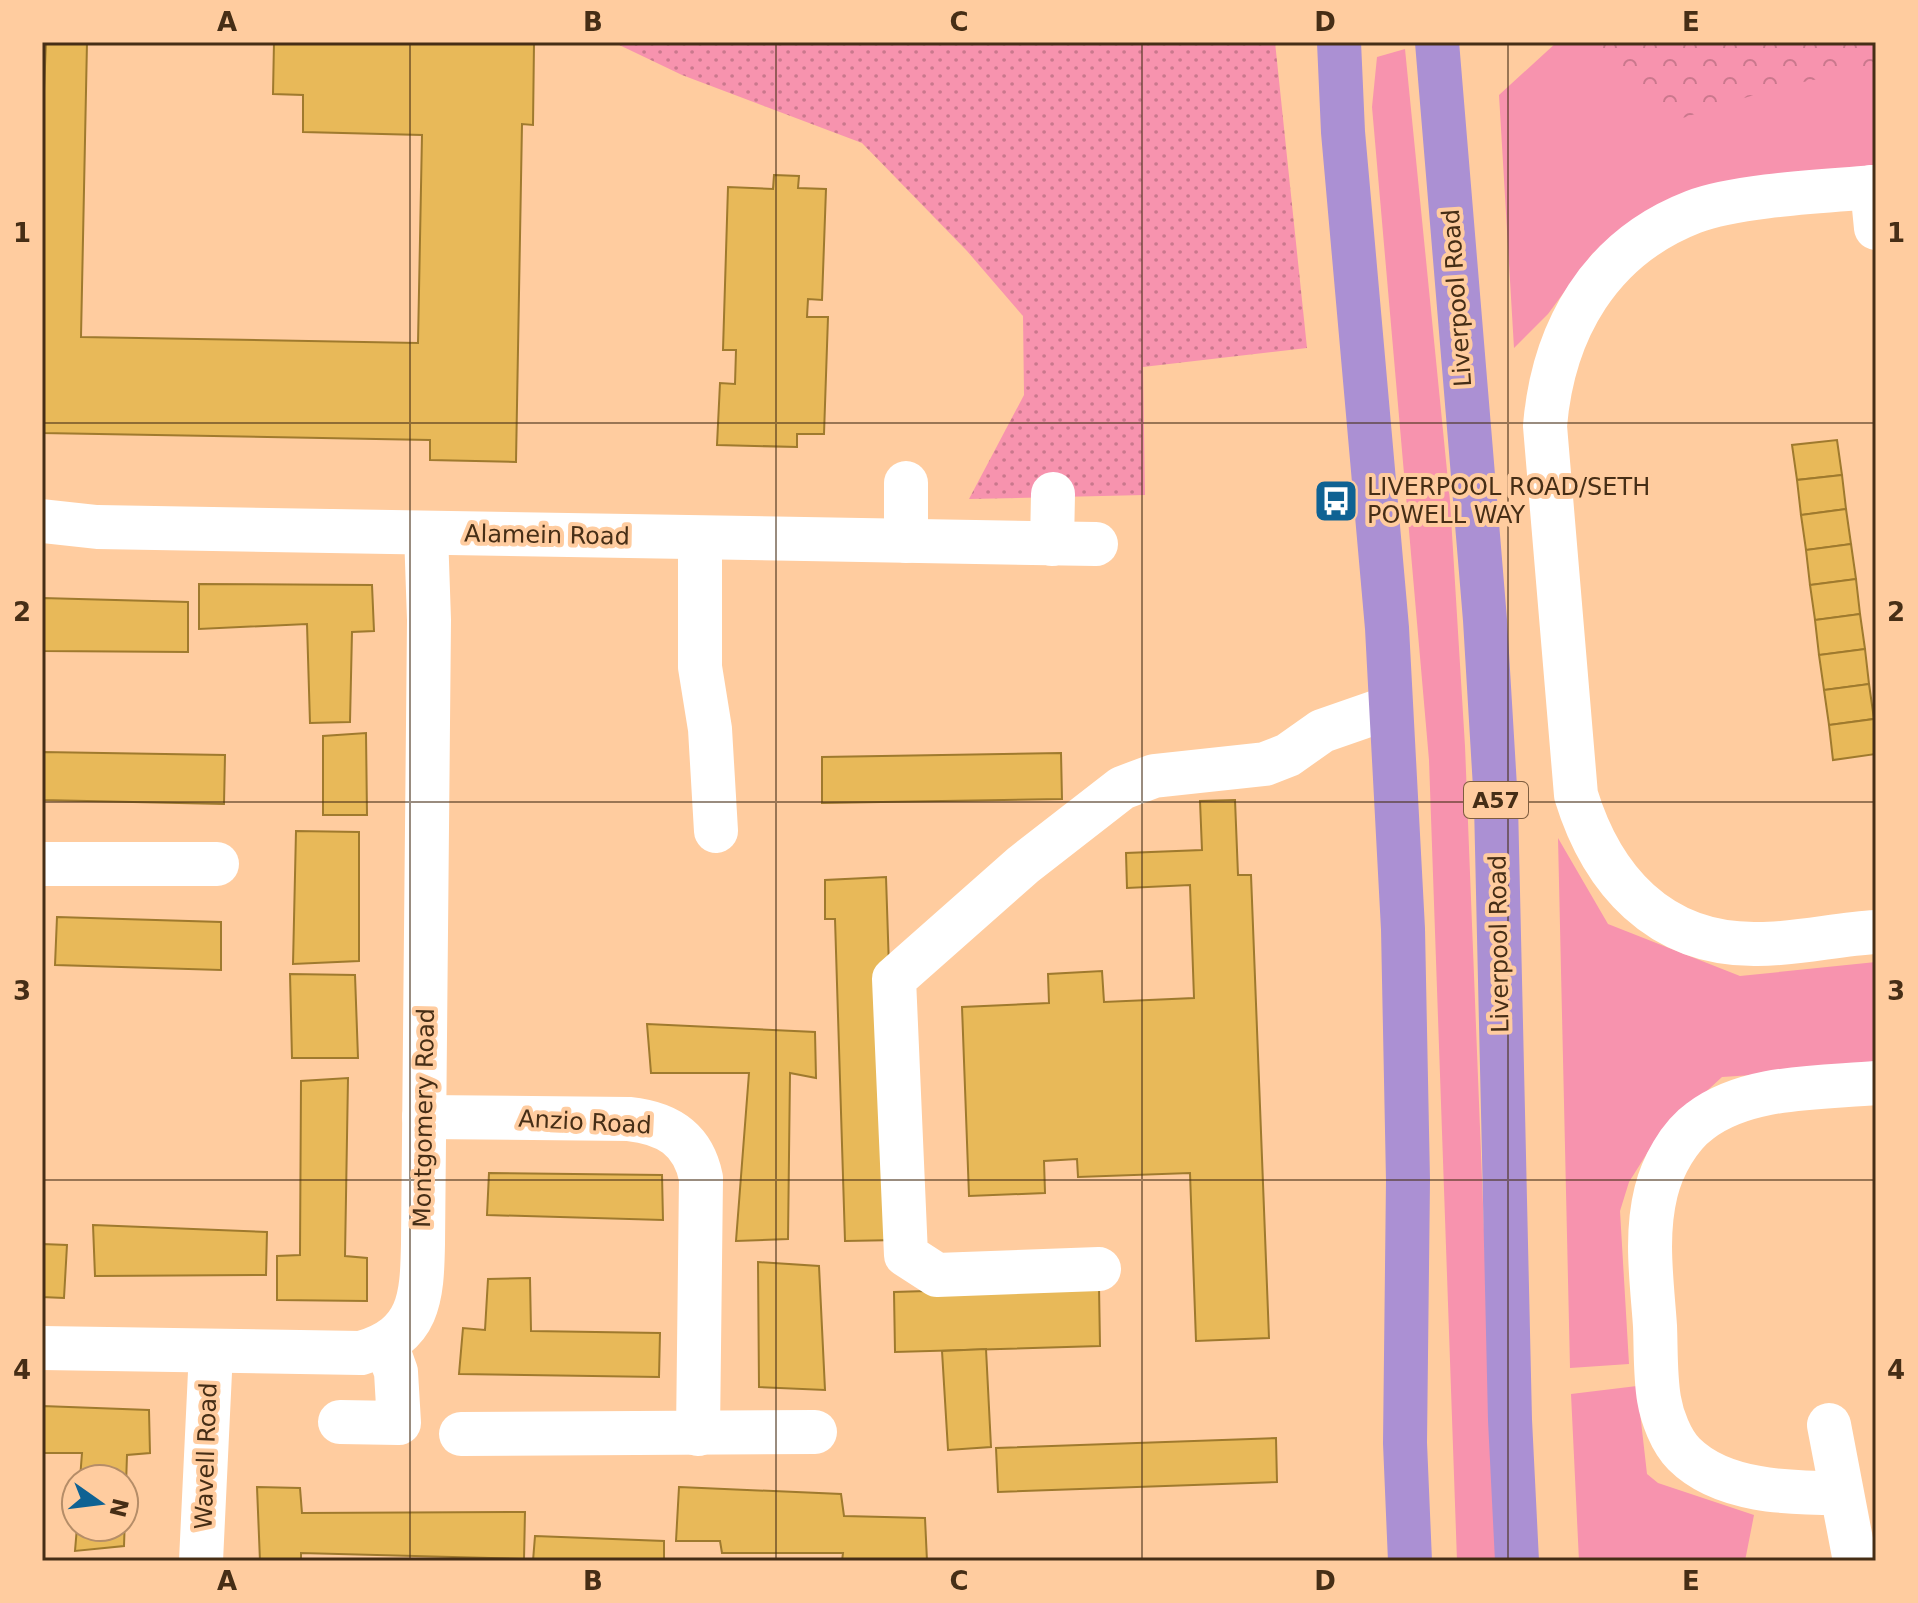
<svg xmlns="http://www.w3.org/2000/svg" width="1918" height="1603" font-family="'DejaVu Sans',sans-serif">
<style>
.green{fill:#f793ae}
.forest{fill:url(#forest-crowns)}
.park{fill:url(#park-dots)}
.building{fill:#e8b959;stroke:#9f7a2e;stroke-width:2}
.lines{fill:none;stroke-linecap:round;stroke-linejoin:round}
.minor{stroke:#fff;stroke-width:44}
.highway{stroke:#ab90d3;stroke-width:44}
.grid{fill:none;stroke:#462e16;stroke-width:2;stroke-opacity:0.55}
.labels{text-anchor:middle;stroke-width:8;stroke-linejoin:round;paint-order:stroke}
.shield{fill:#ffcc9f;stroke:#7e5d3f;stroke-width:2}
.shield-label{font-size:22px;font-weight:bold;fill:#462e16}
.street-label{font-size:24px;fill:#462e16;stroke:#ffcc9f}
.poi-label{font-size:24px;fill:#462e16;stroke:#ffcc9f;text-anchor:start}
.neatline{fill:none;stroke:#462e16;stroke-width:3}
.grid-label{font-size:26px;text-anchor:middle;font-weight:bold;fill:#462e16}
</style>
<defs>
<pattern id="forest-crowns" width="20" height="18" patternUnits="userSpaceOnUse" patternTransform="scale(2)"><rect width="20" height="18" fill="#f793ae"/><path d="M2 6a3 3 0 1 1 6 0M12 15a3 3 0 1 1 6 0" fill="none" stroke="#ca788d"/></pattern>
<pattern id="park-dots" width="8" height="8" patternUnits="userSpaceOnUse" patternTransform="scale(2)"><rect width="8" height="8" fill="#f793ae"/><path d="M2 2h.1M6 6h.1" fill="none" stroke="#ca788d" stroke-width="1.8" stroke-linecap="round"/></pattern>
</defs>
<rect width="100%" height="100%" fill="#ffcc9f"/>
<!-- green -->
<g class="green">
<polygon points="1557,42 1876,42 1876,177 1697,200 1593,253 1548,314 1514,348 1499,95"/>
<polygon points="1405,49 1450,501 1465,746 1497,1561 1457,1561 1429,760 1372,107 1377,57"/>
<polygon points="1558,838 1608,924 1740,976 1876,962 1876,1067 1722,1077 1658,1136 1629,1182 1620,1211 1629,1364 1570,1368"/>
<polygon points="1637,1386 1647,1474 1658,1483 1754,1515 1745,1561 1579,1561 1571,1394"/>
</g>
<!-- forest -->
<path class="forest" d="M1595 42H1876V74C1810 73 1745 98 1683 118L1623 86Z"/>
<!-- park -->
<polygon class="park" points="613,42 1275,42 1307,348 1143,367 1145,495 969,499 1024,395 1023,316 967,251 862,143 682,75"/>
<!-- building -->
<g class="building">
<polygon points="46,42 87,42 81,337 418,343 422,135 303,132 303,95 273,94 274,42 534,43 533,125 522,124 516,462 430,460 430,440 42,433 42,138"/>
<polygon points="774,175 799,176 798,188 826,189 822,300 808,299 807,317 828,317 824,434 797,434 797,447 717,445 720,383 735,384 736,350 723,350 728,187 773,189"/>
<polygon points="1837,440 1842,475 1797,480 1792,445"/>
<polygon points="1842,475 1846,509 1801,515 1797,480"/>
<polygon points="1846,509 1851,544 1806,550 1801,515"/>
<polygon points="1851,544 1856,579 1810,585 1806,550"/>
<polygon points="1856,579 1860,614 1815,620 1810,585"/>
<polygon points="199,584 372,585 374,631 352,632 350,722 310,723 307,624 199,629"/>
<polygon points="42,598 188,602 188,652 42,651"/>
<polygon points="1860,614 1865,649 1819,655 1815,620"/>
<polygon points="1865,649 1869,684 1824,690 1819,655"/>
<polygon points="1869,684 1874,719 1829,725 1824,690"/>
<polygon points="1874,719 1876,754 1833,760 1829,725"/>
<polygon points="366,733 367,815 323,815 323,736"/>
<polygon points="42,752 225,755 224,804 42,800"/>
<polygon points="1061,753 1062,799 822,803 822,757"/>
<polygon points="1235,800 1238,875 1251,875 1269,1338 1196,1341 1190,1173 1078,1177 1077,1159 1044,1161 1045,1193 969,1196 962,1007 1049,1003 1048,974 1102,971 1104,1002 1194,998 1190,885 1127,888 1126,853 1202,850 1200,801"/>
<polygon points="296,831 359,832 359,961 293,964"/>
<polygon points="886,877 898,1240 845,1241 835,919 825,919 825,880"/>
<polygon points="57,917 221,922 221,970 55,965"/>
<polygon points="290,974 355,975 358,1058 292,1058"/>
<polygon points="647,1024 815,1032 816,1078 790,1073 788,1239 736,1241 749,1073 651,1073"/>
<polygon points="348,1078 345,1256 367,1258 367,1301 277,1300 277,1256 300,1255 301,1081"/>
<polygon points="489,1173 662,1175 663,1220 487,1215"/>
<polygon points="93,1225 267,1232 266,1275 95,1276"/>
<polygon points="42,1244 67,1245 64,1298 42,1297"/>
<polygon points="758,1262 819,1266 825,1390 759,1387"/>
<polygon points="530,1278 531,1331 660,1333 659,1377 459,1374 463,1328 485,1330 488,1279"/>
<polygon points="1099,1286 1100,1346 895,1352 894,1292"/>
<polygon points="986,1349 991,1447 948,1450 942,1351"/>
<polygon points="42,1406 149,1410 150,1453 127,1455 124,1546 75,1551 77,1527 124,1527 124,1479 80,1479 82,1453 42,1453"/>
<polygon points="1276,1438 1277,1482 998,1492 996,1448"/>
<polygon points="257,1487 300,1488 302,1513 525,1512 524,1559 301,1553 301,1561 260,1561"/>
<polygon points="679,1487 841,1494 844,1516 925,1518 927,1561 842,1561 843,1553 722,1553 720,1541 676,1541"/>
<polygon points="535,1536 664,1541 664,1561 533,1561"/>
</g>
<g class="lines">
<!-- minor -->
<g class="minor">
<polyline points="1872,187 1876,228"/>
<path d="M1876 187C1827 191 1737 195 1693 212 1600 248 1553 330 1545 426L1576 795C1602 880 1659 944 1754 944 1795 945 1836 934 1876 932"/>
<polyline points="906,483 906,541"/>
<polyline points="42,521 97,527 1096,544"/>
<polyline points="700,538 700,667 710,729 716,831"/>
<polyline points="1052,544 1053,494"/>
<polyline points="42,864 217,864"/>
<path d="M424 1117 629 1119C667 1123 693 1139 701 1178L698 1434"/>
<polyline points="1099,1269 937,1275 906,1255 894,979 1023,865 1122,788 1154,776 1265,764 1288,755 1322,731 1391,707"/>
<path d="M42 1348 361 1353C420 1336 422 1298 423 1244L429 620 426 533"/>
<polyline points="340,1422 399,1423 396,1372 386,1344"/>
<polyline points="1829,1425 1855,1561"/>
<polyline points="461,1434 815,1432"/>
<path d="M1840 1493C1789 1493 1722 1492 1684 1454 1671 1441 1662 1417 1659 1399 1655 1375 1656 1350 1655 1326 1652 1282 1645 1236 1656 1192 1662 1167 1679 1136 1700 1121 1747 1085 1819 1088 1876 1083"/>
<polyline points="201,1561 211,1351"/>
</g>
<!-- highway -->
<g class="highway">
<polyline points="1339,42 1343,132 1387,628 1403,929 1408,1180 1405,1443 1410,1561"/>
<polyline points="1437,42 1485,620 1496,804 1510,1420 1517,1561"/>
</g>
</g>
<!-- grid -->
<path class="grid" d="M410 42V1561M776 42V1561M1142 42V1561M1508 42V1561M42 423H1876M42 802H1876M42 1180H1876"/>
<!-- icons -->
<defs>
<g id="bus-square" transform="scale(2.3)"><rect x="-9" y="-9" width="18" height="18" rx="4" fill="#0f6293" stroke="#ffcc9f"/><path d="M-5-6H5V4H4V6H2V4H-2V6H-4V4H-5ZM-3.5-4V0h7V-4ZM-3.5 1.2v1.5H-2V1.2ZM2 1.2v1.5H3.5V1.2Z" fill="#fff"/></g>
</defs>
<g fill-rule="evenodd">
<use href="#bus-square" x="1336" y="501"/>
</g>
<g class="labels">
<!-- shield labels -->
<rect class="shield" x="1464" y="782" width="64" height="36" rx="6"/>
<g class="shield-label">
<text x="1496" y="808">A57</text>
</g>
<!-- street labels -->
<g class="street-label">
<text transform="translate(1457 298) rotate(-94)" y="8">Liverpool Road</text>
<text transform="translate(547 535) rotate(1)" y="8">Alamein Road</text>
<text transform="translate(1499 944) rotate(-91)" y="8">Liverpool Road</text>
<text transform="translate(424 1118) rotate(-89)" y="8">Montgomery Road</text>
<text transform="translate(585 1122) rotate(3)" y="8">Anzio Road</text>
<text transform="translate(206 1456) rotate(-88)" y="8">Wavell Road</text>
</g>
<!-- poi labels -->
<g class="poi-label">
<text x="1367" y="495">LIVERPOOL ROAD/SETH<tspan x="1367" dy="28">POWELL WAY</tspan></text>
</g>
</g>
<!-- border -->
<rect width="1918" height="1603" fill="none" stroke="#ffcc9f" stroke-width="88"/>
<!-- north arrow -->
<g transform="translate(100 1503) rotate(104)"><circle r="38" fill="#ffcc9f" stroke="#b58d68" stroke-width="2"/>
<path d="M0-6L14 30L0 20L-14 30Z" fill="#0f6293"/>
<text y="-12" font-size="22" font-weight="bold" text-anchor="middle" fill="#462e16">N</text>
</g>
<rect x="44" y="44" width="1830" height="1515" class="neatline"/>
<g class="grid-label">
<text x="227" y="31">A</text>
<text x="593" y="31">B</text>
<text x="959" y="31">C</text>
<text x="1325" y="31">D</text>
<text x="1691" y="31">E</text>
<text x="22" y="242">1</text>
<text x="1896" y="242">1</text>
<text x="22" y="621">2</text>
<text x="1896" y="621">2</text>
<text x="22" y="1000">3</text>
<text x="1896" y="1000">3</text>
<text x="22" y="1379">4</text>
<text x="1896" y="1379">4</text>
<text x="227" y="1590">A</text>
<text x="593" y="1590">B</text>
<text x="959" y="1590">C</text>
<text x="1325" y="1590">D</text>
<text x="1691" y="1590">E</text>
</g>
</svg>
